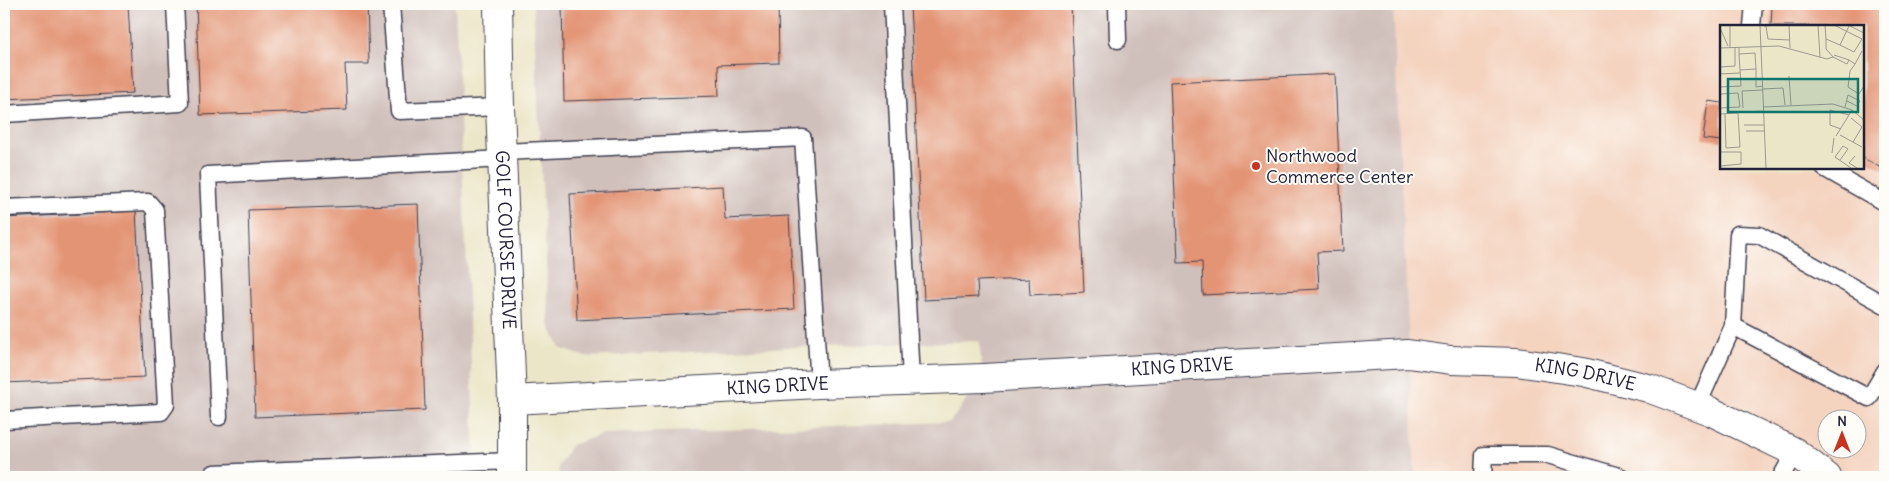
<svg xmlns="http://www.w3.org/2000/svg" width="1889" height="481" font-family="Delius,sans-serif">
<style>
.built{fill:#f4d3bf;fill-rule:evenodd}
.industrial{fill:#d0c0bb}
.building{fill:#e39474}
.lines{fill:none;stroke-linecap:round;stroke-linejoin:round}
.service-casing{stroke:#403f50;stroke-width:19}
.minor-casing{stroke:#403f50;stroke-width:30}
.tertiary-casing{stroke:#403f50;stroke-width:30}
.service{stroke:#fff;stroke-width:16}
.minor{stroke:#fff;stroke-width:28}
.tertiary{stroke:#fff;stroke-width:28}
.poi-dot{fill:#c8321e;stroke:#fdfcf7;stroke-width:2}
.labels{text-anchor:middle;stroke-width:4;stroke-linejoin:round;paint-order:stroke}
.poi-label{font-size:18px;fill:#22223b;stroke:#fdfcf7;text-anchor:start}
.street-label{font-size:18px;fill:#22223b;stroke:#fdfcf7}
.inset-road{fill:none;stroke:#9b9890;stroke-width:1}
.view{fill:#0f766e;fill-opacity:0.15;stroke:#0f766e;stroke-width:2.5}
.inset-edge{fill:none;stroke:#22223b;stroke-width:2.5}
</style>
<rect width="100%" height="100%" fill="#fdfcf7"/>
<filter id="ink" filterUnits="userSpaceOnUse"><feTurbulence type="fractalNoise" baseFrequency=".02" numOctaves="2"/><feDisplacementMap in="SourceGraphic" scale="10" xChannelSelector="R" yChannelSelector="G"/><feConvolveMatrix kernelMatrix="1 2 1 2 8 2 1 2 1" color-interpolation-filters="sRGB"/></filter>
<filter id="wash" filterUnits="userSpaceOnUse"><feTurbulence type="fractalNoise" baseFrequency=".0096" numOctaves="4" result="noise"/><feDisplacementMap in="SourceGraphic" scale="20" xChannelSelector="R" yChannelSelector="G"/><feGaussianBlur stdDeviation="1.12" result="paint"/><feColorMatrix in="noise" values="0 0 0 0 0 0 0 0 0 0 0 0 0 0 0 0 0 1.4 0 .05"/><feComposite in="paint" operator="in"/></filter>
<g filter="url(#wash)">
<rect width="100%" height="100%" fill="#ece6c8"/>
<!-- built -->
<path class="built" d="M1393 4H1885V477H1415ZM1722 26H1863V168H1722ZM1826 418H1856V448H1826Z"/>
<!-- industrial -->
<g class="industrial">
<polygon points="4,4 455,4 476,477 4,477"/>
<polygon points="533,4 1393,4 1415,477 559,477 558,467 571,445 603,434 950,422 983,378 979,341 792,347 585,357 560,348 549,324"/>
</g>
<g id="blocks">
<!-- building -->
<g class="building">
<polygon points="4,4 128,4 133,93 4,99"/>
<polygon points="196,4 367,4 369,64 345,64 347,110 200,115"/>
<polygon points="562,4 778,4 779,63 718,65 719,96 564,101"/>
<polygon points="910,4 1071,4 1084,292 1030,295 1029,279 977,281 978,297 924,300"/>
<polygon points="1772,4 1885,4 1885,170 1863,158 1863,26 1771,26"/>
<polygon points="1335,74 1343,251 1317,252 1319,289 1203,295 1202,262 1178,263 1170,82"/>
<polygon points="1708,101 1722,103 1722,141 1703,139"/>
<polygon points="723,186 725,219 789,216 794,309 577,320 570,194"/>
<polygon points="418,204 425,410 255,417 248,210"/>
<polygon points="136,211 145,377 4,383 4,218"/>
</g>
</g>
</g>
<g filter="url(#ink)">
<use href="#blocks" fill-opacity="0" stroke="#403f50" stroke-width="1"/>
<g class="lines">
<!-- service casing -->
<g class="service-casing">
<g id="service">
<polyline points="391,4 399,111 500,107"/>
<polyline points="892,4 911,380"/>
<polyline points="1117,4 1118,40"/>
<polyline points="1752,26 1754,4"/>
<polyline points="4,114 180,103 175,4"/>
<polyline points="503,152 803,138 819,384"/>
<polyline points="1824,168 1885,203"/>
<polyline points="4,208 148,202 155,210 166,405 161,412 4,420"/>
<polyline points="1733,326 1869,398 1885,371"/>
<polyline points="1697,407 1733,326 1738,234 1759,235 1885,305"/>
<polyline points="219,417 208,175 503,159"/>
<polyline points="214,473 511,461"/>
<polyline points="1483,477 1484,455 1548,455 1622,477"/>
<polyline points="1781,477 1795,452"/>
</g>
</g>
<!-- minor casing -->
<g class="minor-casing">
<g id="minor">
<path id="s1" d="M512 400 819 384 983 378 1408 354 1451 360 1517 362 1583 372 1648 388 1710 411 1795 452 1827 477"/>
</g>
</g>
<!-- tertiary casing -->
<g class="tertiary-casing">
<g id="tertiary">
<path id="s2" d="M498 4 500 107 512 400V477"/>
</g>
</g>
<!-- service -->
<use href="#service" class="service"/>
<!-- minor -->
<use href="#minor" class="minor"/>
<!-- tertiary -->
<use href="#tertiary" class="tertiary"/>
</g>
</g>
<!-- markers -->
<circle class="poi-dot" cx="1256" cy="166" r="5"/>
<g class="labels">
<!-- poi labels -->
<g class="poi-label">
<text x="1266" y="162">Northwood<tspan x="1266" dy="21">Commerce Center</tspan></text>
</g>
<!-- street labels -->
<g class="street-label">
<text dy="6" stroke="none"><textPath href="#s2" startOffset="236">GOLF COURSE DRIVE</textPath></text>
<text dy="6" stroke="none"><textPath href="#s1" startOffset="671">KING DRIVE</textPath></text>
<text dy="6" stroke="none"><textPath href="#s1" startOffset="1076">KING DRIVE</textPath></text>
<text dy="6" stroke="none"><textPath href="#s1" startOffset="266">KING DRIVE</textPath></text>
</g>
</g>
<!-- overview -->
<g transform="translate(1720 25)">
<rect width="144" height="144" fill="#ece6c8"/>
<path class="inset-road" d="M10 0V23M40 0 46 143M69 0 70 23M98 0 100 32M105 0 106 14 120 20 129 1M114 0 142 14 134 27 120 20M128 0 144 8M44 1 59 0M46 1 48 14 70 15M0 3 8 21M106 14V24L113 32M0 23 59 21 107 34 113 32 127 39 129 35 135 39 142 26M19 23V29L35 28 36 44 20 45M114 30 129 35M135 39 130 46 128 62 139 69 144 61M0 42 15 41V23M36 44V62L43 61M0 49 20 48M69 51 71 80M0 62 21 61 19 29M43 64 63 63 65 80M0 69 18 68 20 82 0 83M43 82 113 79 132 85 144 95M125 82 128 70 140 76 137 81 127 76M23 83 22 66 43 65M23 87 43 86M0 89 18 88 20 122 6 123 5 89M131 93 142 102 133 117M24 100H44M121 104 110 100V85L129 90 132 85M26 106H44M120 110 142 122M116 111 129 90M0 127H21V139L1 141M112 128 114 113M135 131 129 138 137 143M120 135 128 124 123 121 115 132 131 143"/>
<path class="view" d="M8 54H138V87H8Z"/>
<rect width="144" height="144" class="inset-edge"/>
</g>
<!-- margin -->
<rect width="1889" height="481" fill="none" stroke="#fdfcf7" stroke-width="20"/>
<!-- north arrow -->
<g transform="translate(1842 434)"><circle r="24" fill="#fdfcf7" stroke="#a5a5ac"/>
<path d="M0-4L9 19L0 12L-9 19Z" fill="#c8321e"/>
<text y="-8" font-size="14" font-weight="bold" text-anchor="middle" fill="#22223b">N</text>
</g>
</svg>
